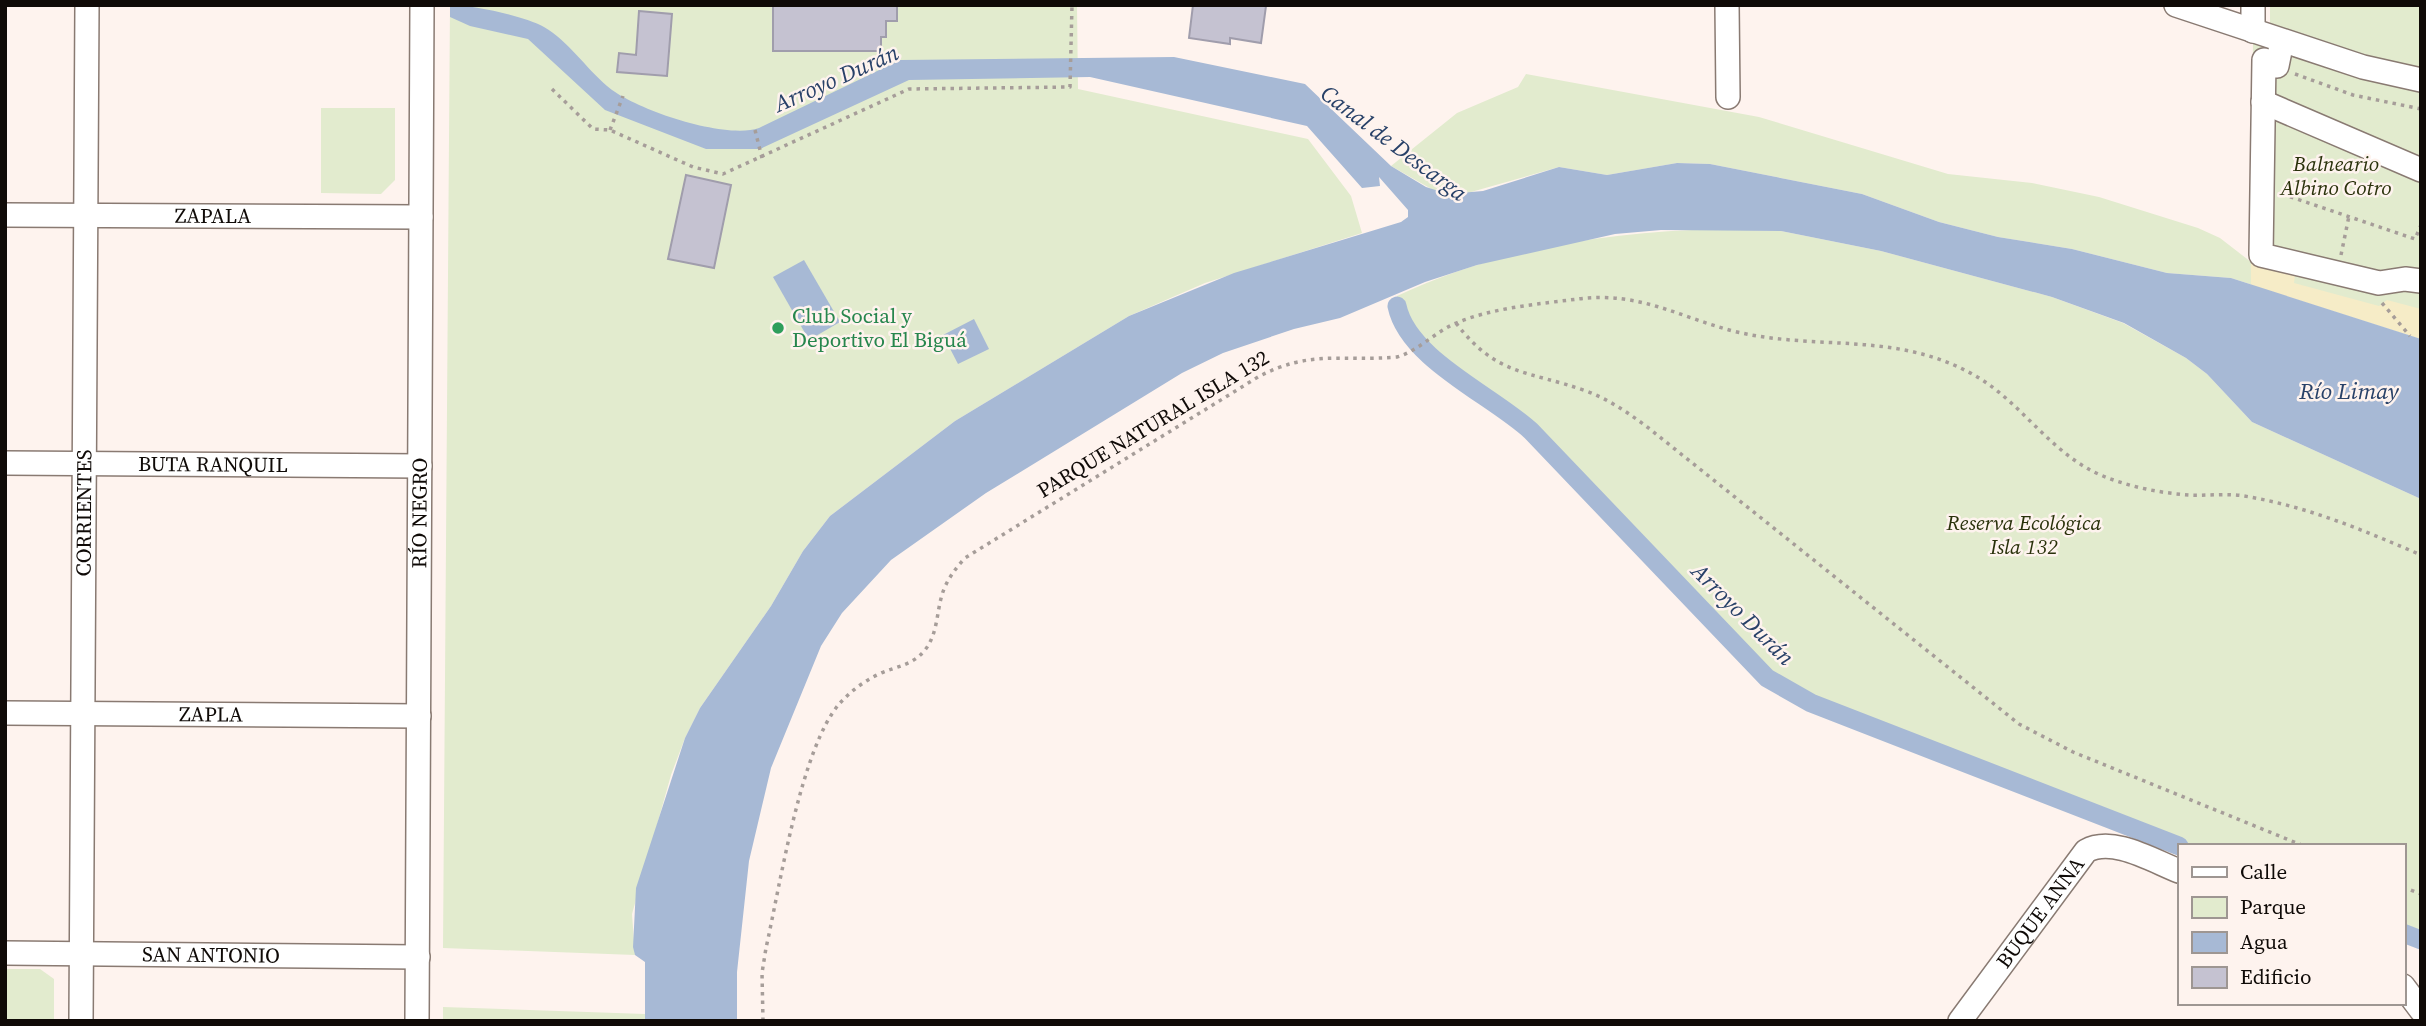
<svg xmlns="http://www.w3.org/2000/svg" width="2426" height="1026" font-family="'Source Serif 4',serif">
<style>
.green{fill:#e2ebce}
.sand{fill:#f6ecc7}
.water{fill:#a7b9d5}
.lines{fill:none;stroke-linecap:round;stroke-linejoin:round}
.canal{stroke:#a7b9d5;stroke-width:19}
.building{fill:#c5c2d1;stroke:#a09dac;stroke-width:2}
.minor-casing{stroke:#897a72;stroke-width:26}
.path{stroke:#a69d99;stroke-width:3.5;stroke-dasharray:3.5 5;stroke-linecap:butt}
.minor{stroke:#fff;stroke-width:23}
.leisure-dot{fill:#2e9e5b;stroke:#fef3ee;stroke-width:2.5}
.labels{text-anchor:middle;stroke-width:5;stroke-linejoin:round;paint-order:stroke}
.park-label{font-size:21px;font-style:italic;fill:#29310a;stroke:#fef3ee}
.street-label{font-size:21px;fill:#0f0a07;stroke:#fef3ee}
.leisure-label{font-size:21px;fill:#27864d;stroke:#fef3ee;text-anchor:start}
.water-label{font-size:23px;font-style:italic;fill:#284168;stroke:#fef3ee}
</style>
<rect width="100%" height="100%" fill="#fef3ee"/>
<!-- green -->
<g class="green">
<polygon points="450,5 1077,5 1078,89 1308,139 1351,196 1362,233 1205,283 1129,316 955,421 830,516 803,551 771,606 700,708 685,738 671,775 632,914 635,955 443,948"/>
<polygon points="2270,5 2421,5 2421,71 2391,65 2270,27"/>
<polygon points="2253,39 2421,91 2421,339 2231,278 2167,273 2072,249 1998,237 1939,222 1862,194 1710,164 1677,163 1607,175 1559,167 1464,194 1435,191 1391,166 1457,113 1518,87 1526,74 1759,117 1948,174 2032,183 2099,197 2198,228 2220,238 2251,262"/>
<polygon points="321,108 395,108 395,180 381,194 321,193"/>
<path d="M1716 229 1781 231 1881 251 2052 297 2123 323 2186 358 2207 374 2252 422 2421 499V940L2403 933V846H2179L1788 692 1751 663 1530 431 1497 403 1439 363 1409 336 1399 315 1397 296C1496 249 1607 232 1716 229Z"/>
<polygon points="5,969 40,969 54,979 54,1021 5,1021"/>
<polygon points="443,1007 645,1014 645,1021 443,1021"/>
</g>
<!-- sand -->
<polygon class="sand" points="2251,263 2295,275 2294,283 2379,306 2387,300 2421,309 2421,339 2251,285"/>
<!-- water -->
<g class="water">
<path d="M450 5C473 5 524 16 544 27 568 41 586 68 607 86 633 109 725 140 759 128L900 60 1174 57 1305 84 1391 166 1426 187 1448 194 1483 191 1559 167 1607 175 1677 163 1710 164 1862 194 1939 222 1998 237 2072 249 2167 273 2231 278 2421 339V499L2252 422 2207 374 2186 358 2124 323 2052 297 1881 251 1781 231 1661 230 1615 234 1477 265 1425 282 1340 318 1294 329 1223 353 1182 373 986 493 891 560 842 613 821 646 771 768 749 861 737 972V1021H645V962L635 955 633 947 636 888 685 738 700 708 771 606 803 551 830 516 955 421 1129 316 1234 273 1401 222 1408 217V210L1379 177 1380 186 1362 188 1307 126 1090 77 909 80 760 149H706L605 110 528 39 470 26 450 17Z"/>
<polygon points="804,260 840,322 809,340 773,277"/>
<polygon points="974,319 989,349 958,364 943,335"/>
</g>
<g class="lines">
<!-- canal -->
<g class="canal">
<path d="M1397 306C1408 359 1492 395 1531 431L1767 678 1811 703 2179 846"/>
<polyline points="2403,933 2421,940"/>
</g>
</g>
<!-- building -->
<g class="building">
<polygon points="773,5 897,5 897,21 886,21 886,37 881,37 881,51 773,51"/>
<polygon points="1193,5 1266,6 1261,43 1230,38 1230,44 1189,38"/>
<polygon points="639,11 672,14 667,76 617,72 619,53 636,55"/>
<polygon points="686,175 731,185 714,268 668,259"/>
</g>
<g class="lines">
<!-- minor casing -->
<g class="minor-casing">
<g id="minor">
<polyline points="1727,5 1728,97"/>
<polyline points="2176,5 2363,67 2421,80"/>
<polyline points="2253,31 2253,5"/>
<polyline points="2282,41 2277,66 2264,60 2261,255 2379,283 2405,279 2421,281"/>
<polyline points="2263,102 2421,170"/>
<path id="s1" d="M5 215 421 217"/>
<path id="s2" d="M5 463 420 466"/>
<path id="s3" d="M5 713 419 716"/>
<path id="s4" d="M5 953 418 957"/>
<polyline points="2403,986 2421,1010"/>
<path id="s5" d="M81 1021 87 5"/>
<path id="s6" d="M417 1021 422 5"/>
<path id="s7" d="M1960 1021 2086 851C2113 836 2153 861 2179 871"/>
</g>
</g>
<!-- path -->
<g class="path">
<polyline points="2295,74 2353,95 2421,109"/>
<polyline points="552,89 593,129 610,130 693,167 723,174 909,89 1070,87 1072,5"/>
<polyline points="610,130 623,96"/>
<polyline points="755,130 762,158"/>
<polyline points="2282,194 2415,239 2421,225"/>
<polyline points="2341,255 2349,216"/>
<polyline points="2382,303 2410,336"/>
<path d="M1456 323C1497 377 1528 370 1586 391 1608 399 1627 412 1646 426L2019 724 2073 752 2304 846"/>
<polyline points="2403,887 2421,894"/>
<path d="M763 1021 762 973 766 948C780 886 801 747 840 703 851 691 864 681 879 674 896 666 912 666 925 650 939 632 936 609 944 589 949 577 956 568 965 558L1258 377C1311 349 1342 362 1397 357 1418 351 1434 333 1454 324 1490 308 1538 304 1578 299 1641 291 1680 318 1737 332 1819 351 1896 331 1974 375 2022 402 2051 455 2103 476 2130 487 2160 493 2189 495 2207 496 2226 493 2244 496 2306 506 2363 530 2421 555"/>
</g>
<!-- minor -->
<use href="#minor" class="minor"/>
</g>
<!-- markers -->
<circle class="leisure-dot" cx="778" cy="328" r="7"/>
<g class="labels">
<!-- park labels -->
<g class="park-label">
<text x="2336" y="171">Balneario<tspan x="2336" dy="24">Albino Cotro</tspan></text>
<text x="2024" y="530">Reserva Ecológica<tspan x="2024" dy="24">Isla 132</tspan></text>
</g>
<!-- street labels -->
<g class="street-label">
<text dy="7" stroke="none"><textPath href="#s1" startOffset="208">ZAPALA</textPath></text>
<text transform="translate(1153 424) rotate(-31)" y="7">PARQUE NATURAL ISLA 132</text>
<text dy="7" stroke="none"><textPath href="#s2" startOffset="208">BUTA RANQUIL</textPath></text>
<text dy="7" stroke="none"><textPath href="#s5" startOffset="508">CORRIENTES</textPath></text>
<text dy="7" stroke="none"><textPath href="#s6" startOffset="508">RÍO NEGRO</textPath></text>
<text dy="7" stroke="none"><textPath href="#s3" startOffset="206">ZAPLA</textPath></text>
<text dy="7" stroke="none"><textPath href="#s7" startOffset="135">BUQUE ANNA</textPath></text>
<text dy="7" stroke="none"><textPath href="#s4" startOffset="206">SAN ANTONIO</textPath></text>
</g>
<!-- leisure labels -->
<g class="leisure-label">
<text x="792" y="323">Club Social y<tspan x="792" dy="24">Deportivo El Biguá</tspan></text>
</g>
<!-- water labels -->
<g class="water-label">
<text transform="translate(836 78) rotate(-24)" y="8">Arroyo Durán</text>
<text transform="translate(1394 143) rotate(37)" y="8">Canal de Descarga</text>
<text x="2349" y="399">Río Limay</text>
<text transform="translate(1743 614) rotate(45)" y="8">Arroyo Durán</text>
</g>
</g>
<!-- border -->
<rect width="2426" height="1026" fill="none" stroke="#0f0a07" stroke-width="14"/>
<!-- legend -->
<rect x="2178" y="844" width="228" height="161" fill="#fef3ee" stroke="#9e9692" stroke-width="2"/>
<rect x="2192" y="867" width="35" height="10" fill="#ffffff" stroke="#9e9692" stroke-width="2"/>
<text x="2240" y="879" font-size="21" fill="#0f0a07">Calle</text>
<rect x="2192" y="897" width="35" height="21" fill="#e2ebce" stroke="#9e9692" stroke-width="2"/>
<text x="2240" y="914" font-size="21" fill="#0f0a07">Parque</text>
<rect x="2192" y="932" width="35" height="21" fill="#a7b9d5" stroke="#9e9692" stroke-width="2"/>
<text x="2240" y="949" font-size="21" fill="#0f0a07">Agua</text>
<rect x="2192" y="967" width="35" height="21" fill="#c5c2d1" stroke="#9e9692" stroke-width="2"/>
<text x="2240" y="984" font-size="21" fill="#0f0a07">Edificio</text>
</svg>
